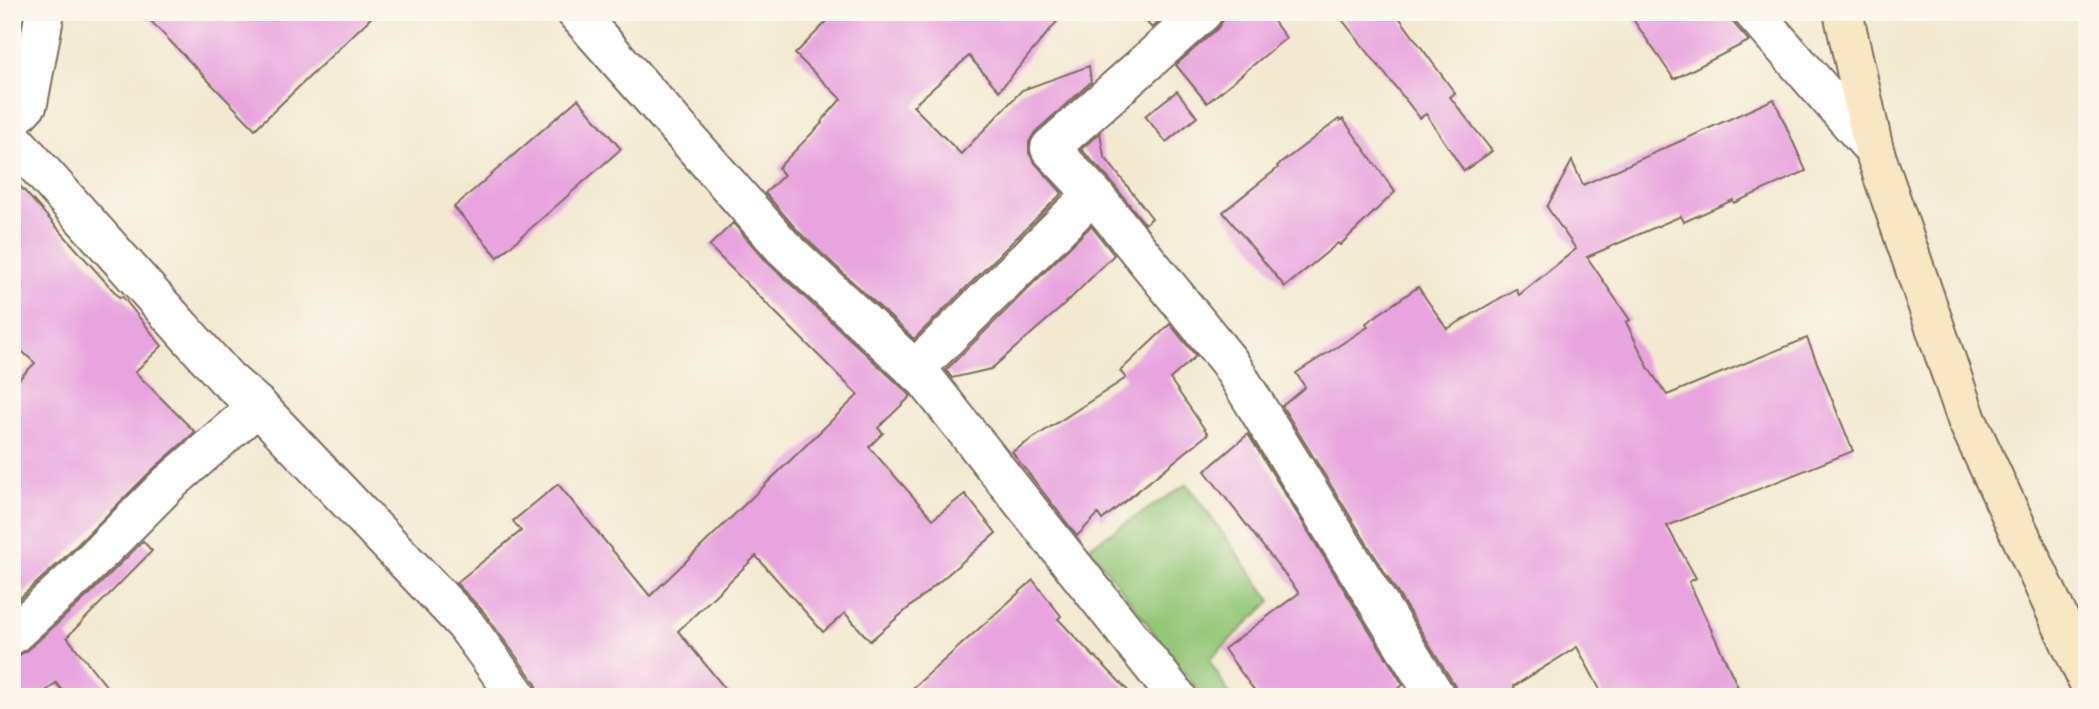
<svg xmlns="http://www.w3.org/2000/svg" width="2099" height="709" font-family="Pangolin,sans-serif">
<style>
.green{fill:#94c778;stroke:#68784b;stroke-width:2}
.building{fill:#e8a4de}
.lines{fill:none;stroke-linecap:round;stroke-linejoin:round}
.street-casing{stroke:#7b6d5d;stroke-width:42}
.secondary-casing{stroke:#7b6d5d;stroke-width:42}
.street{stroke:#fff;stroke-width:38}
.secondary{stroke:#f8e7c3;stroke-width:38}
</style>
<rect width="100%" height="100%" fill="#fbf7ec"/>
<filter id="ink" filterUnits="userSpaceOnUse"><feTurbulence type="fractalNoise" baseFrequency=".0143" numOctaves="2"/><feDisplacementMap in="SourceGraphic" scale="14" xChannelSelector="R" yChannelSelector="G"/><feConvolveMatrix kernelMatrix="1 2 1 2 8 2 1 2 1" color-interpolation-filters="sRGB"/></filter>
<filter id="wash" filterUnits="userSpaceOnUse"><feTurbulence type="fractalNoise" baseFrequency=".00686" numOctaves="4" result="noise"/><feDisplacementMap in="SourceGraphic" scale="28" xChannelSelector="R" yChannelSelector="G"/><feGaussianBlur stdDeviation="1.57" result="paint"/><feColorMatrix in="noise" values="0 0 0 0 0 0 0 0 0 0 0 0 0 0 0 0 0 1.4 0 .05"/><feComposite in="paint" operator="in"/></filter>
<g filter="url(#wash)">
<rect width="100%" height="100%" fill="#f3e9d1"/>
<!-- green -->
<polygon class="green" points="1187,484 1271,601 1209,660 1231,697 1203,697 1089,547"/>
<g id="blocks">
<!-- building -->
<g class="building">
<polygon points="142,12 377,12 255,129"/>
<polygon points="836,12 1065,12 999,91 969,56 913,106 961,154 1022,90 1089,66 1091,82 1035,132 1029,142 1029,153 1034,162 1062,193 914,339 799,232 765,193 784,175 778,168 822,123 821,122 841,99 795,54"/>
<polygon points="1137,12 1170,12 1152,28"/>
<polygon points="1224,12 1267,12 1286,38 1207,103 1176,65 1218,28 1223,20"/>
<polygon points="1336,12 1395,12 1455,93 1450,97 1492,151 1464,171 1426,114 1420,118"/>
<polygon points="1628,12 1724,12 1749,41 1674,79"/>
<polygon points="1177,91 1197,117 1166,142 1145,116"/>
<polygon points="578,99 621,149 498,257 454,207"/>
<polygon points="1774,99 1806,171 1734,203 1733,200 1684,222 1681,216 1587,257 1630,320 1626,322 1649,369 1667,395 1807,338 1853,451 1667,526 1696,578 1689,582 1738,687 1717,697 1604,697 1577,647 1514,686 1516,697 1458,697 1455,686 1282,406 1305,387 1296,373 1368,327 1366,323 1418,287 1447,329 1516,289 1519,295 1576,249 1547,207 1572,161 1583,185"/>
<polygon points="1339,119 1340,121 1343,119 1395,192 1340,245 1338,243 1285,287 1223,212 1278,168 1277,166"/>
<polygon points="1100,133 1104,156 1152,218 1145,224 1110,180 1081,149"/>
<polygon points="12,177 120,298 122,296 162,346 135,372 195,432 152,470 62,560 12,605 12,386 35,363 12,342"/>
<polygon points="733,223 768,263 911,396 878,428 883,433 869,447 933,519 965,494 996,533 870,641 845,613 823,632 756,556 678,631 732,697 540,697 536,684 483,611 456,583 521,531 513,521 558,484 650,596 858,395 709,246"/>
<polygon points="1091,226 1114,255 1063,306 991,369 952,378 946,370"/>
<polygon points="1170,324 1196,356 1170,379 1208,434 1102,520 1098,514 1077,536 1012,452 1126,378 1120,371"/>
<polygon points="1248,434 1403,685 1388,697 1259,697 1224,649 1299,593 1205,471"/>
<polygon points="143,541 152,551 67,637 115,697 67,697 56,683 39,697 12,697 12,656 17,656 27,651 92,592"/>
<polygon points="1033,580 1061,616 1058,619 1094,657 1095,656 1134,697 903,697"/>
</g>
</g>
</g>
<g filter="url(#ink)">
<use href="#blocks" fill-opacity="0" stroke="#7b6d5d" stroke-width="2"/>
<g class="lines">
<!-- street casing -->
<g class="street-casing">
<g id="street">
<polyline points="576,12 783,247 925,379 1177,697"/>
<polyline points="1203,12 1050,148 1093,194 1229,362 1436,697"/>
<polyline points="1753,12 1874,150"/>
<polyline points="12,120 28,103 45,12"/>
<polyline points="12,138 227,379 258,406 465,624 518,697"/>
<polyline points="914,370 1093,194"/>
<polyline points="12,635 77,576 167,485 258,406"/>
</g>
</g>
<!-- secondary casing -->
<g class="secondary-casing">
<polyline id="secondary" points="1843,12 1874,150 1967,420 2087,679"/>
</g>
<!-- street -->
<use href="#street" class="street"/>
<!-- secondary -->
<use href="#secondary" class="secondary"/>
</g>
</g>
<!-- margin -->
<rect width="2099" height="709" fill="none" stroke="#fbf7ec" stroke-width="42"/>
</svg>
